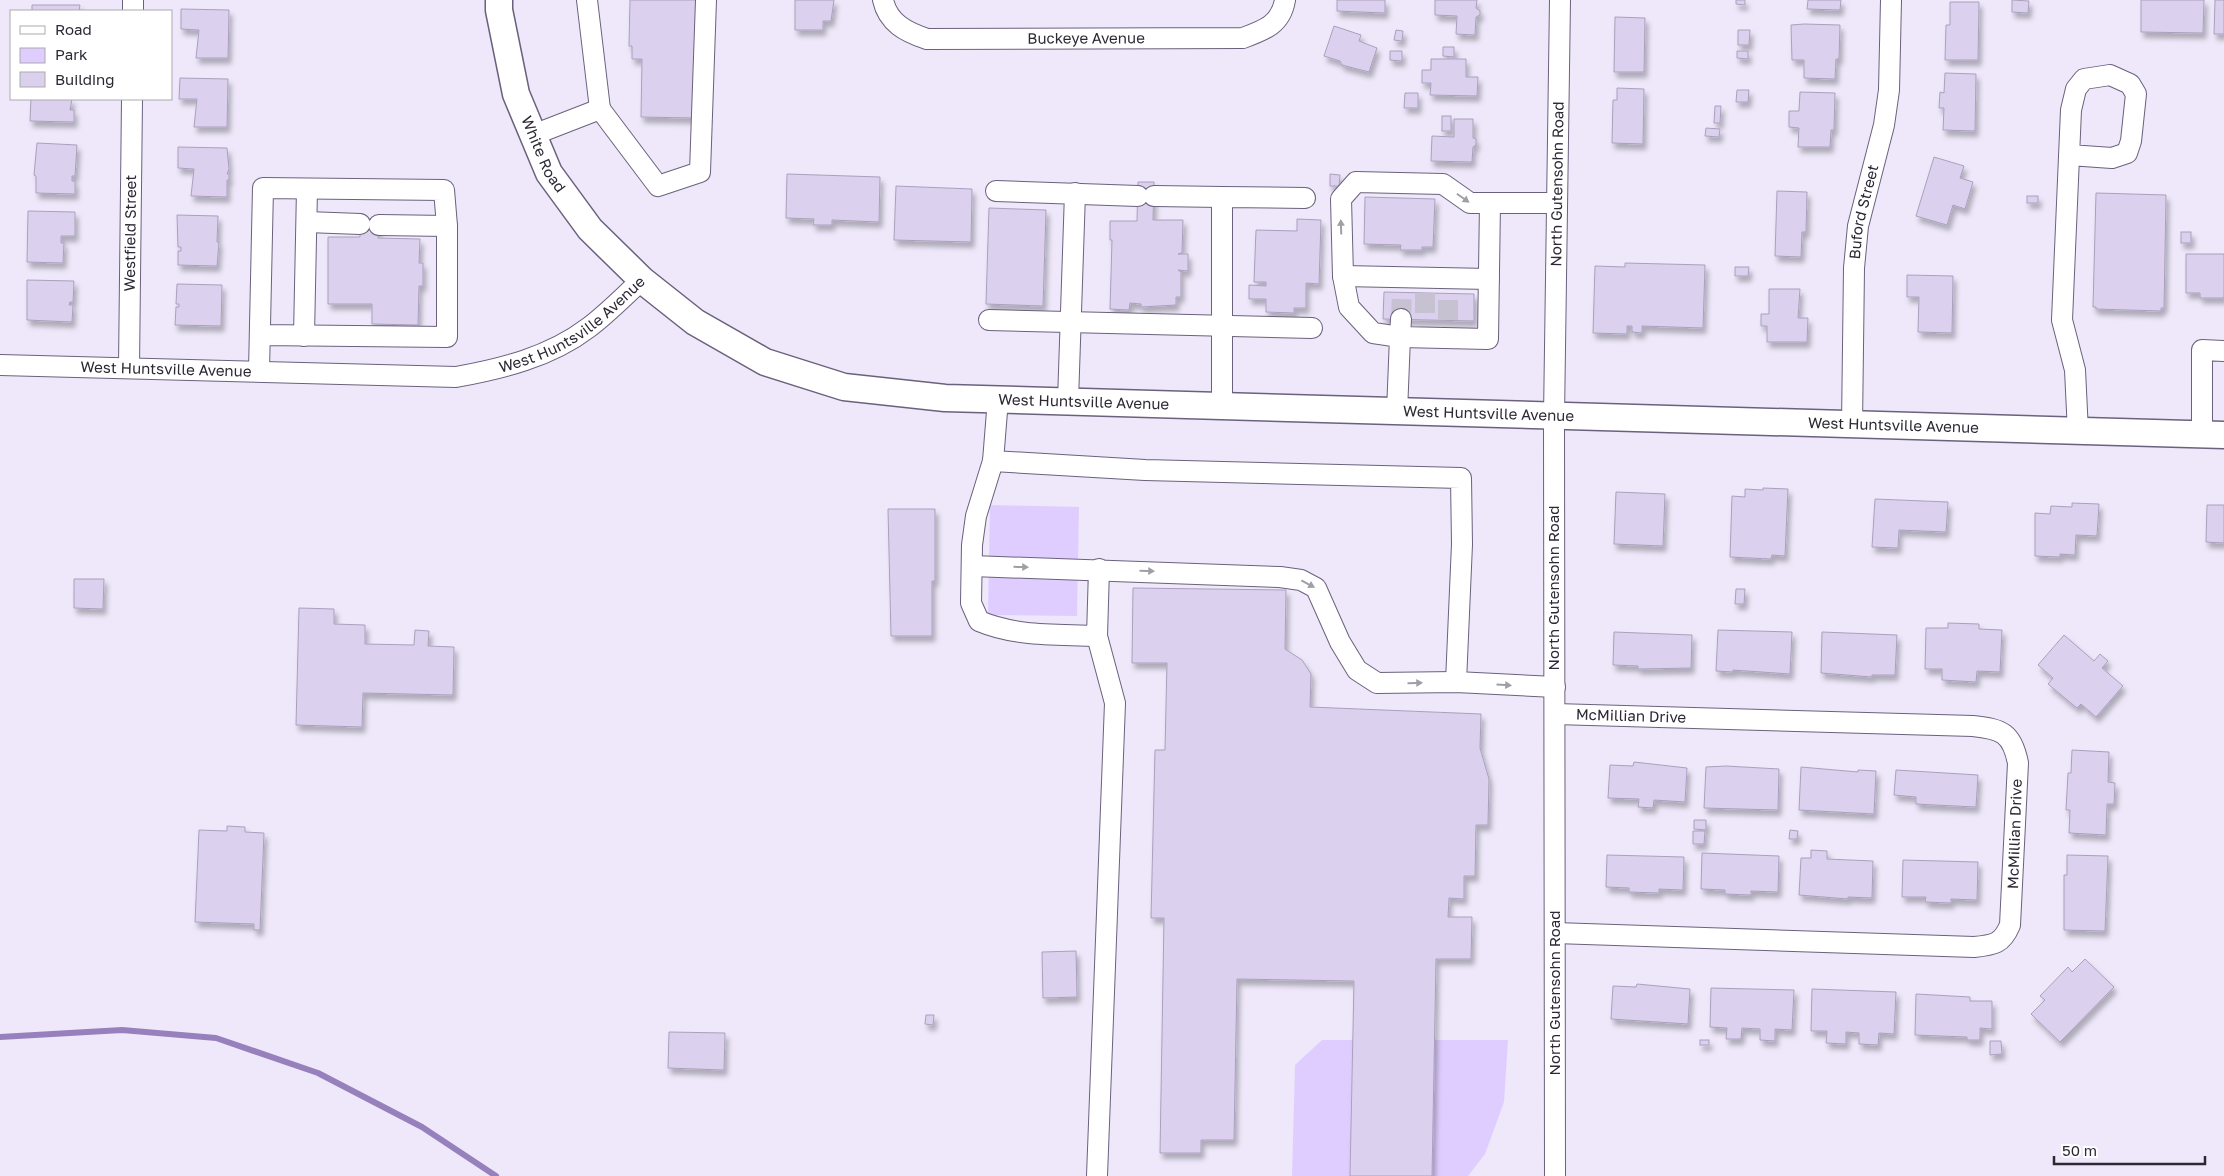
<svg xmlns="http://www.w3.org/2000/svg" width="2224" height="1176" font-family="'Golos Text',sans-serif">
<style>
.green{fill:#dfcdff}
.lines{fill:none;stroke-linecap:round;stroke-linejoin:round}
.stream{stroke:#9781bc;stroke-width:6}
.building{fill:#dbd1ef;stroke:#aaa0bd;filter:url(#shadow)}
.minor-tunnel{stroke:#c7c2d2;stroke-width:20;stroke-dasharray:20 10;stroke-linecap:butt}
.minor-casing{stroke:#6b617c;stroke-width:22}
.major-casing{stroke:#6b617c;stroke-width:29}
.minor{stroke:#fff;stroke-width:20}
.major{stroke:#fff;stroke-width:26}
.oneway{fill:#a09fa4}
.labels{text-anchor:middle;stroke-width:4;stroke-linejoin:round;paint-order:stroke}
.street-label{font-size:15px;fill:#2d2934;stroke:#fff}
</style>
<defs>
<filter id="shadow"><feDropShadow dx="3" dy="5.5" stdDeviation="2.5" flood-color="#0004"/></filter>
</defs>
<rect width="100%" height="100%" fill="#eee8fa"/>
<!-- green -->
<g class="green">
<polygon points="990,505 1079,507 1077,616 988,615"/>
<polygon points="1322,1040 1508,1040 1504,1102 1485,1154 1468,1176 1292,1176 1295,1065"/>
</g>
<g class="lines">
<!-- stream -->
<polyline class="stream" points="0,1037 122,1030 216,1038 318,1073 422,1127 496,1176"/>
</g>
<!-- building -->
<g class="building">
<polygon points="630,0 697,0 695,118 641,117 642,59 632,59 632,46 629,46"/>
<polygon points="795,0 834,0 831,21 823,21 823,30 795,30"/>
<polygon points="1337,0 1385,0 1385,13 1337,11"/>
<polygon points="1435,0 1477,0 1476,8 1480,11 1480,15 1476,17 1475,35 1456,34 1457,16 1435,15"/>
<polygon points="1736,0 1745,0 1745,5 1736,4"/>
<polygon points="1808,0 1841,0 1840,10 1807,9"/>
<polygon points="2012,0 2029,1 2028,13 2012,12"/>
<polygon points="2141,0 2204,0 2203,33 2141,32"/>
<polygon points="2215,0 2224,0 2224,34 2214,34"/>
<polygon points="1950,2 1979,2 1978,60 1945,60 1946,25 1950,25"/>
<polygon points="32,5 80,5 79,11 32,11"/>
<polygon points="181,9 229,10 228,58 196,58 199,30 181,29"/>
<polygon points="1615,17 1645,18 1644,72 1614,72"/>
<polygon points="1804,24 1840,25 1839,59 1836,59 1835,79 1804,78 1804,60 1792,60 1791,25"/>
<polygon points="1334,26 1361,35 1359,41 1377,48 1369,72 1342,65 1340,61 1324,56"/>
<polygon points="1396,30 1403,31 1402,41 1394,40"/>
<polygon points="1738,30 1750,30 1749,45 1738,45"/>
<polygon points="1443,47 1454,47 1454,57 1443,56"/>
<polygon points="1390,51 1402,51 1402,61 1390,60"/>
<polygon points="1737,51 1748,51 1748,59 1737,58"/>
<polygon points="1431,59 1466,59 1466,77 1478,77 1477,96 1430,95 1431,83 1422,83 1422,70 1431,70"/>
<polygon points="1945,73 1976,74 1975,131 1943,130 1944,108 1939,108 1940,92 1944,93"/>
<polygon points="180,78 228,79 227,127 194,127 197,99 179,99"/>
<polygon points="1617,88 1644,89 1643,144 1612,143 1613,100 1617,100"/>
<polygon points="1737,90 1749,90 1748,102 1736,102"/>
<polygon points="1800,92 1835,93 1834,130 1831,130 1830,147 1798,147 1799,128 1789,127 1789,111 1799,111"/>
<polygon points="1405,93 1418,93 1418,108 1404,108"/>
<polygon points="31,99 72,99 70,110 74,110 74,122 30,121"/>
<polygon points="1715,106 1721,106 1720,123 1714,123"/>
<rect x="1442" y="116" width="9" height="15"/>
<polygon points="1454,119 1473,119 1473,138 1476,139 1476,145 1473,147 1472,162 1431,161 1432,136 1454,137"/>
<polygon points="1706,128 1720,129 1719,137 1705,136"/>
<polygon points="37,143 77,145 75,176 72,176 72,181 75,181 75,194 36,193 36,176 34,175"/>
<polygon points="178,147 227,148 229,169 227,174 229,174 229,180 227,180 227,197 191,196 194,169 178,168"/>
<polygon points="1934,157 1964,166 1960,178 1973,182 1965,209 1953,205 1947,225 1916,216"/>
<polygon points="787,174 880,177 879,222 832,220 832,225 813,225 814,219 786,218"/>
<polygon points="1330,174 1340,175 1339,186 1330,186"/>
<polygon points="1138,182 1154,182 1153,220 1183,220 1182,253 1178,254 1188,254 1188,271 1178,270 1181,272 1181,297 1176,297 1176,305 1141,307 1141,304 1130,303 1129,310 1110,309 1112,240 1110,240 1110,221 1137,221"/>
<polygon points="896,186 972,189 971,242 894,240"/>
<polygon points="1777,191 1807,192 1806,232 1802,232 1801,257 1775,256"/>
<polygon points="2096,193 2166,195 2164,308 2161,308 2161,311 2096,309 2096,307 2093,307"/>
<rect x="2027" y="196" width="11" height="7"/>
<polygon points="1365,197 1435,199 1433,247 1422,247 1422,250 1400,250 1401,245 1364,244"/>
<polygon points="989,208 1046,210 1043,306 986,304"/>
<polygon points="28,211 75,212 75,236 61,236 61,243 64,243 63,263 27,262"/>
<polygon points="177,215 218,216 217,242 219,242 217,266 178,265 178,251 181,251 181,247 178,247"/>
<polygon points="360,219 379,220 378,238 420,239 419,263 423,263 423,286 419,286 418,325 372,324 372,304 328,304 328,237 360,237"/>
<polygon points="1297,219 1321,220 1319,284 1306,283 1306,308 1294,308 1294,313 1266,312 1266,299 1249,299 1249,285 1266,286 1266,282 1254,282 1256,230 1297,231"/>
<rect x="2181" y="232" width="10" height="11"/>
<polygon points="2186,254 2224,254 2224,298 2200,298 2200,293 2186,293"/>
<polygon points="1625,263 1705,265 1703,328 1642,326 1642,333 1632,332 1632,326 1627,326 1627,334 1593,333 1595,266 1625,267"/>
<polygon points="1735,267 1749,267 1748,276 1735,276"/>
<polygon points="1907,275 1953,276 1952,333 1918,332 1919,297 1907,297"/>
<polygon points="27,280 74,281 73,302 70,302 69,305 73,305 72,322 27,320"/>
<polygon points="177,284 222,285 221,326 175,325 176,307 179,307 179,304 176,304"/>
<polygon points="1769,289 1800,289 1798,318 1808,318 1807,342 1767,342 1767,326 1761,326 1761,314 1769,314"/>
<polygon points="1384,292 1474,294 1474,321 1383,319"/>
<polygon points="1763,488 1788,489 1785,556 1772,555 1771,559 1730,557 1732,496 1745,497 1745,489 1763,490"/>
<polygon points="1616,492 1665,494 1663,546 1614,544"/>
<polygon points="1875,499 1948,502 1946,532 1899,530 1898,548 1872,547"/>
<polygon points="2072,503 2099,504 2097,536 2076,535 2075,555 2060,554 2060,557 2035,556 2035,513 2050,514 2051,506 2072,507"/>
<polygon points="2207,505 2224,505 2224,543 2206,542"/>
<polygon points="888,509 935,509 935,581 932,581 932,636 891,636"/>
<polygon points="74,579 104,579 103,609 74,608"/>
<polygon points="1133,588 1286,590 1285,649 1302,660 1311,674 1310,707 1481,714 1480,748 1489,779 1488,825 1476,825 1475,876 1464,876 1464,899 1449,898 1448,917 1472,917 1471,959 1436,959 1432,1176 1350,1176 1354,981 1237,979 1234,1140 1201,1140 1201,1153 1160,1153 1164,918 1151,918 1155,750 1165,750 1167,663 1132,663"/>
<polygon points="1736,589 1745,589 1744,604 1735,604"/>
<polygon points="299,608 334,609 334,624 365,625 365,644 414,645 415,630 429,631 428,646 454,647 453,695 363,693 362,727 296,725"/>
<polygon points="1948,623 1979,624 1979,629 2002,630 2000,672 1977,671 1976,682 1942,680 1942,669 1925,669 1926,628 1948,628"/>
<polygon points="1718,630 1792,632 1790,674 1733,670 1733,672 1716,671"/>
<polygon points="1614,632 1692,635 1691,668 1638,669 1638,666 1613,665"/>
<polygon points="1822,632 1897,635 1895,675 1872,675 1872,677 1821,673"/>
<polygon points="2064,635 2094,661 2100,654 2108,661 2102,668 2123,686 2096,717 2081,704 2077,708 2048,684 2053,678 2038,665"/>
<polygon points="2072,750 2109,752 2108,782 2115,783 2114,804 2107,804 2106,835 2069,833 2070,810 2066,810 2068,773 2071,773"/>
<polygon points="1634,762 1687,768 1685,802 1654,800 1653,808 1638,807 1639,799 1608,798 1610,765 1633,766"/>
<polygon points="1726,766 1779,769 1778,810 1704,808 1706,767"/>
<polygon points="1801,767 1858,772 1858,770 1876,771 1874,814 1799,810"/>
<polygon points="1896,770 1978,775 1976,807 1916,804 1916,797 1894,795"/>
<polygon points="1694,820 1706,820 1706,830 1694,829"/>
<polygon points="227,826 245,827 245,832 264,833 260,930 254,930 254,924 195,922 199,830 227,831"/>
<polygon points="1790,830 1798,831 1797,839 1789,839"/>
<polygon points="1693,831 1705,831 1704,844 1693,844"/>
<polygon points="1811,850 1827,851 1827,859 1873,861 1872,898 1848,897 1848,899 1799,895 1801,858 1811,858"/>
<polygon points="1702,853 1779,856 1778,892 1751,891 1751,895 1725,894 1725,890 1701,889"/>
<polygon points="1607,855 1684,857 1683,890 1659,889 1659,893 1629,892 1629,888 1606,887"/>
<polygon points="2067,855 2108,856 2105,931 2064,930 2064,875 2067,875"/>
<polygon points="1903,860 1978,862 1977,900 1951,899 1951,903 1925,902 1926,897 1902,897"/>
<polygon points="1076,951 1077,997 1043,998 1042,952"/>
<polygon points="2085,959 2114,987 2060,1042 2031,1014 2045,1000 2040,996 2068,967 2072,972"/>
<polygon points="1637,984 1690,989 1688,1024 1611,1019 1613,986 1636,987"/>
<polygon points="1711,988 1794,990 1792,1030 1775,1029 1775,1041 1760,1040 1760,1029 1742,1028 1741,1039 1726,1039 1727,1028 1710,1027"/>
<polygon points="1812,989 1896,992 1894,1034 1879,1033 1878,1045 1859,1044 1859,1033 1846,1032 1846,1044 1826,1043 1827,1031 1811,1031"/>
<polygon points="1916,994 1970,997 1970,1001 1992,1001 1992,1029 1980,1028 1980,1040 1967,1040 1967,1037 1915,1035"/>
<polygon points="926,1015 934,1015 933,1025 925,1024"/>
<polygon points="669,1032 725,1033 724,1070 668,1068"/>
<rect x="1700" y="1040" width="9" height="5"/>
<polygon points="1990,1041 2001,1041 2002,1054 1990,1055"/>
</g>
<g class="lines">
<!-- minor-tunnel -->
<g class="minor-tunnel">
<polyline points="1425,293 1425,320"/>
<polyline points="1401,319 1402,292"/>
<polyline points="1448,320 1448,293"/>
</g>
<!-- minor casing -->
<g class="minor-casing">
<g id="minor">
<polyline points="587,0 600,109"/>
<path id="s1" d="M883 0C888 23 906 32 927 39L1243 38C1265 30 1281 24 1285 0"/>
<polyline points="133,11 133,0"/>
<polyline points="533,135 600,109 658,186 700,172 706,0"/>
<polyline points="2069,155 2112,158 2127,153 2131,141 2136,94 2130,84 2110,75 2084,79 2076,89 2071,110 2062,320 2075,370 2078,432"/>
<polyline points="996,191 1138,196"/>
<polyline points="1154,196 1222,197"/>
<polyline points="307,222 360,224"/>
<polyline points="379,225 447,226"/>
<polyline points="1343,276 1489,279"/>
<polyline points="1401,319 1400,337 1488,339 1490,203"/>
<polyline points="989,320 1312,328"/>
<polyline points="304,336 307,189"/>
<path id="s2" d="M0 365 456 377C501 369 550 357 588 328 607 314 624 296 642 280"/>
<path id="s3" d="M129 367 132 99"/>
<polyline points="259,371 263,188 444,190 447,226 447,337 260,335"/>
<polyline points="998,399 993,461 1145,470 1461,478 1462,544 1456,682"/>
<polyline points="1068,401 1075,193"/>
<polyline points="1222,406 1222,197 1305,198"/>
<polyline points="1397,412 1400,337 1373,333 1349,307 1343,276 1341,199 1356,182 1443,184 1470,203 1557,203"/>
<path id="s4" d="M1852 425 1854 268 1858 226 1884 125 1889 90 1891 0"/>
<polyline points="2202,435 2202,350 2224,351"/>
<path d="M993 461 976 516 972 545 971 603 979 621C1017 637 1057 634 1097 636L1099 569"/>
<polyline points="972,566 1280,577 1301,580 1316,588 1340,642 1357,670 1377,683 1456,682 1555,687"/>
<path id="s5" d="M1555 714 1973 726C2002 729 2012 733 2018 763L2010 925C2002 944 1994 945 1974 947L1555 933"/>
<polyline points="1097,1176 1115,703 1097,636"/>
<path id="s6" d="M1555 1176 1554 417 1560 0"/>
</g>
</g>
<!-- major casing -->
<g class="major-casing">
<g id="major">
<path id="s7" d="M499 0V10L516 94 549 173 590 229 642 280 695 322 765 362 844 387 945 398 2224 435"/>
</g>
</g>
<!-- minor -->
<use href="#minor" class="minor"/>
<!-- major -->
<use href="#major" class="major"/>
</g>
<!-- one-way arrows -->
<defs><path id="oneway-solid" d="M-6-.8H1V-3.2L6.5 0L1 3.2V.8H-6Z" transform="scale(1.25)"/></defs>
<g class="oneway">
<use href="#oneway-solid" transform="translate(1463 198) rotate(35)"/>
<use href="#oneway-solid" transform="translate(1341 227) rotate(-92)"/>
<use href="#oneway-solid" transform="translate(1021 567) rotate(1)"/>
<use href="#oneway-solid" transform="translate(1147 571) rotate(2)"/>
<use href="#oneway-solid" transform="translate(1308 584) rotate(28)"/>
<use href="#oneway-solid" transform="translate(1415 683) rotate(-1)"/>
<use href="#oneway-solid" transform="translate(1504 685) rotate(3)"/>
</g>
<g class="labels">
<!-- street labels -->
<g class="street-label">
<text dy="5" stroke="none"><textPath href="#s1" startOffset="221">Buckeye Avenue</textPath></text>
<text dy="5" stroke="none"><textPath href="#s7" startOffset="162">White Road</textPath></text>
<text dy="5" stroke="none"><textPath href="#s6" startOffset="992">North Gutensohn Road</textPath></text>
<text dy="5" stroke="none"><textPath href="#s4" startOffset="214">Buford Street</textPath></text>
<text dy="5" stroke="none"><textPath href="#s3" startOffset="134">Westfield Street</textPath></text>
<text dy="5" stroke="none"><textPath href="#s2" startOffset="586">West Huntsville Avenue</textPath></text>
<text dy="5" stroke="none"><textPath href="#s2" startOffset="166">West Huntsville Avenue</textPath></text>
<text dy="5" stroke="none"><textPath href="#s7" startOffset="795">West Huntsville Avenue</textPath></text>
<text dy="5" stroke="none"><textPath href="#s7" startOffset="1200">West Huntsville Avenue</textPath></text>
<text dy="5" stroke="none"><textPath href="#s7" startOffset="1605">West Huntsville Avenue</textPath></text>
<text transform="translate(1554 588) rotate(-90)" y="5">North Gutensohn Road</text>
<text dy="5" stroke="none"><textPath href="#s5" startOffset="76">McMillian Drive</textPath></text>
<text transform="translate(2015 834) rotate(-88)" y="5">McMillian Drive</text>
<text transform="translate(1555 993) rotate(-90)" y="5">North Gutensohn Road</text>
</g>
</g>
<!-- legend -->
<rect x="10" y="10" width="162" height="90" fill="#ffffff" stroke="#aba9ae"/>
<rect x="20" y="26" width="25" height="8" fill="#ffffff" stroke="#aba9ae"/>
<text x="55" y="35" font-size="15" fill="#2d2934">Road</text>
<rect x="20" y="48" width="25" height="15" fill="#dfcdff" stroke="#aba9ae"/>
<text x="55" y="60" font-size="15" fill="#2d2934">Park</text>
<rect x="20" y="72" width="25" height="15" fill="#dbd1ef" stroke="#aba9ae"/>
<text x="55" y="85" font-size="15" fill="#2d2934">Building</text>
<!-- scale -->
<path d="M2054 1156v8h151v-8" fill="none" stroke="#2d2934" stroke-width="2.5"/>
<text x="2062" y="1156" font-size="15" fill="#2d2934" stroke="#ffffff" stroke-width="4" paint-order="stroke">50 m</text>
</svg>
